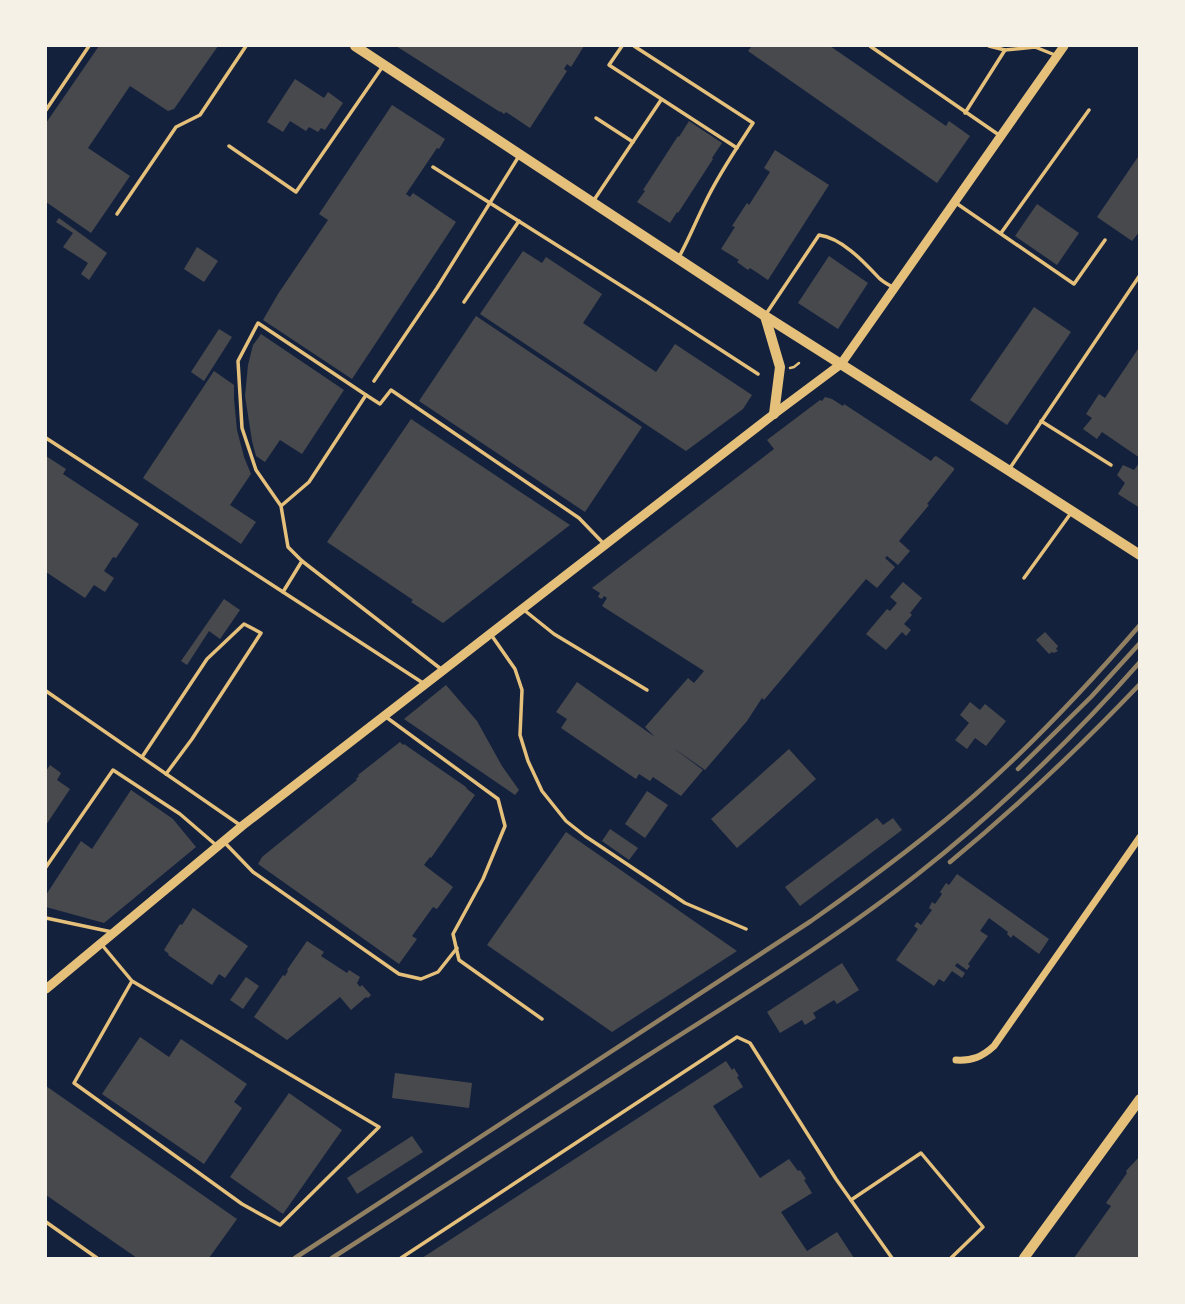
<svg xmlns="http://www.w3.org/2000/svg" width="1185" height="1304" font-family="'Public Sans',sans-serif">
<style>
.building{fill:#48494c}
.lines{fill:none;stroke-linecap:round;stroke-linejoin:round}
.path{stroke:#e5c07b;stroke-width:2.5}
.service{stroke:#e5c07b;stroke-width:3.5}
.minor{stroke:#e5c07b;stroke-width:7}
.tertiary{stroke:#e5c07b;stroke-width:9}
.secondary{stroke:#e5c07b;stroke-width:10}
.primary{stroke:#e5c07b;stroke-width:10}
.rail{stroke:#918062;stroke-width:4.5}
</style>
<rect width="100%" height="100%" fill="#14213d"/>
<!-- building -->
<g class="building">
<polygon points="99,46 218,46 174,109 168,111 130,86 88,148 130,176 91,233 46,202 46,123"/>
<polygon points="396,46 584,46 571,67 567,64 564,69 567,71 530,128 506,112 504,114 500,111 500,112"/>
<polygon points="752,46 830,46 946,126 949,121 970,136 937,183 748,51"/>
<polygon points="295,79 324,98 328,92 343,103 325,130 321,128 318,132 309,127 306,131 290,121 283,132 267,122"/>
<polygon points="392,105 445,139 439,149 437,148 406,194 410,197 413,193 456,222 352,379 263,320 278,294 328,220 319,214"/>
<polygon points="689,121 722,143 712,158 713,159 678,213 677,212 670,223 637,202 645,191 643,190 678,136 679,137"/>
<polygon points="775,150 829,185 768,280 750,268 748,270 737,262 739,260 721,249 735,227 732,226 747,203 749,205 770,172 764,168"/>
<polygon points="1140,154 1140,231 1132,241 1097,217"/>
<polygon points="1037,204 1079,233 1057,265 1015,236"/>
<polygon points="59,218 107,253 89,280 81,274 88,263 63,247 73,233 56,222"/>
<polygon points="197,247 218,261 204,282 184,269"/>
<polygon points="523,251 542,263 546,257 602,294 583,323 656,372 675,344 752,395 743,409 686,451 480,314"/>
<polygon points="829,256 868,283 838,329 798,303"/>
<polygon points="1034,307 1071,332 1007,425 970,400"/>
<polygon points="476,316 642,427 585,512 419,401"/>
<polygon points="219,329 232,337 204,381 191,372"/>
<polygon points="261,334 344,390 302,454 280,440 265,462 256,456 252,441 245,396 248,365 253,345"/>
<polygon points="1140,346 1140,458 1102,432 1097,439 1083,429 1092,418 1086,414 1099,394 1105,398"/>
<polygon points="214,371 234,385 234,399 237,430 244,457 251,474 230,505 256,522 241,544 143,478"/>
<polygon points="825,397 832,399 843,406 844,404 931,461 934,457 936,456 954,468 954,470 927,504 929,505 899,541 910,551 898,565 887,556 885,558 895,567 877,588 866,579 764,700 762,698 747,721 705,770 672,747 703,770 681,796 653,777 650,781 639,774 636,779 561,728 567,719 556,712 577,682 655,737 645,727 688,678 694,683 704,671 602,606 607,598 604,596 602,599 598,597 600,593 592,588 774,449 767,440 820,400 822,401"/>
<polygon points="411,419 570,525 443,623 411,602 413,600 327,542"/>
<polygon points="46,456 66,469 63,474 139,524 116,558 113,557 104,571 114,578 105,592 94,585 85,598 46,572"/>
<polygon points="1140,462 1140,508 1118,494 1125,483 1117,475 1123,465 1134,470"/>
<polygon points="903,582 922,598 910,613 912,615 904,624 911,630 906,636 902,632 886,650 866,634 887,609 890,611 897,603 890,597"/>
<polygon points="224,599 240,610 220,639 209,631 187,665 181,661"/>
<polygon points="1045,632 1058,646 1056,649 1058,651 1054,653 1052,652 1049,654 1036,640"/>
<polygon points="446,685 477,721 502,766 519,790 515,795 404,719"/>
<polygon points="970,702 980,710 985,704 1006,721 986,746 975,738 967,749 955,740 969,723 960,715"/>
<polygon points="400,742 403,745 404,744 466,787 467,789 475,795 431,858 430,857 424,865 453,887 437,909 433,907 412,936 417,939 399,964 258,864 262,857 357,780 356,779 359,776 358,775"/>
<polygon points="789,749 816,779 737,848 711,819"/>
<polygon points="50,765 61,773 57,780 70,789 46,825 46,771"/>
<polygon points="131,790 173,819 196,847 104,923 46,907 46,895 81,841 92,849"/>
<polygon points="647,791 668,805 645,838 625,824"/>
<polygon points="877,818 883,825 893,818 902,830 800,906 785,887"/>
<polygon points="610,829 638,848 629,860 602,841"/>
<polygon points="566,832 737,951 612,1032 487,945"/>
<polygon points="957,874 1049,939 1039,954 1013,935 1011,938 1007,934 1008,932 989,918 980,931 988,936 968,964 970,966 967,970 957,963 955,966 965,973 962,978 952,971 944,982 939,979 934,986 896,960 918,929 914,926 917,922 921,925 932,910 929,908 932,902 935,904 942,894 940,892 946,883 949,885"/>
<polygon points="193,908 248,946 225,978 219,974 212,985 168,955 169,954 164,950 180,924 182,925"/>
<polygon points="307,941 324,952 321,956 347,973 349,970 360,977 357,983 360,987 362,985 371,995 368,998 366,997 351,1010 340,997 287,1040 254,1017 283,975 285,976 288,971 287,970"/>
<polygon points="842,963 859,990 837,1004 834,1000 813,1013 816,1018 805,1025 802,1020 780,1033 767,1012"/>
<polygon points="246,977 259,986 243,1009 230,1000"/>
<polygon points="140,1037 169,1057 181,1039 247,1084 234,1102 242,1108 204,1164 102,1094"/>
<polygon points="726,1061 732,1070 734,1068 739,1076 737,1077 743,1087 713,1106 760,1178 789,1159 798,1171 800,1170 806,1179 804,1180 812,1193 781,1212 807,1251 837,1232 854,1258 422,1258"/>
<polygon points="395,1073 472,1083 469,1108 392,1098"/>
<polygon points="46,1086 237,1219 209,1258 137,1258 46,1195"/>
<polygon points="289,1093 342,1130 283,1214 230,1177"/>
<polygon points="412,1136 423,1152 357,1194 347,1178"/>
<polygon points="1140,1156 1140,1258 1074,1258 1111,1206 1106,1203 1127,1173 1126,1171"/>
</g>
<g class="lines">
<!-- path -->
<polyline class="path" points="790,368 794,367 799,363"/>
<!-- service -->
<g class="service">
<polyline points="622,46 609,65 737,148"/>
<path d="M634 46 753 123C736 149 718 175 705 203 696 221 689 239 679 257"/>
<polyline points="870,46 999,135"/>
<polyline points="1005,50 1035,47 1055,55"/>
<polyline points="46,110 89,46"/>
<polyline points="965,113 1005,50 989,46"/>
<polyline points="596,118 633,142"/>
<polyline points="229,146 296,192 383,66"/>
<polyline points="433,167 647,302 758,374"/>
<polyline points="594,200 661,100"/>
<polyline points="956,203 1074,284 1105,240"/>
<polyline points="117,214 176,127 200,115 246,46"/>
<polyline points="1001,233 1089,110"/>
<polyline points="464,302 519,221"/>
<path d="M766 314 819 235C842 238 864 262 879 278 883 282 889 285 894 288"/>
<polyline points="374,381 437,288 519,156"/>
<polyline points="366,395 380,404 391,390 579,518 604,544"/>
<polyline points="1041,421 1111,465"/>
<polyline points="46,438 423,683"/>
<polyline points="1010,468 1140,275"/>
<polyline points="281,506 309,482 366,395 258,323 238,361 242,428 256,470 281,506 288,547 302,561 283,592"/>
<polyline points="302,561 441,669"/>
<polyline points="1024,578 1071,513"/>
<polyline points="524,610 554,634 647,690"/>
<polyline points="492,636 515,669 522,690 520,735 528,761 542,791 566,821 585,836 685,903 746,929"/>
<polyline points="46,691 240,825"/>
<polyline points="386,717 498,799 505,826 483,879 453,934 459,960 542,1019"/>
<polyline points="142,757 207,659 244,624 261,633 192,739 166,774"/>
<polyline points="226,844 253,872 399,974 421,979 438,972 457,948"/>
<polyline points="46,867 113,770 180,814 216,845"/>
<polyline points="46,918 112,932"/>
<polyline points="102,945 132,981 379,1127 280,1225 242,1204 74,1083 132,981"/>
<polyline points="851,1200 921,1153 983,1227 951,1258"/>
<polyline points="46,1222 97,1258"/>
<polyline points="401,1258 737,1037 750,1043 836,1179 892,1258"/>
</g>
<!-- minor -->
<path class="minor" d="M956 1060C972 1061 982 1057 994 1046L1140 837"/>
<!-- tertiary -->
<polyline class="tertiary" points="46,989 242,826 774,414 841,364 1064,46"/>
<!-- secondary -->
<g class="secondary">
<polyline points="355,46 765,316 1008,470 1140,555"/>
<polyline points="765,316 780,367 774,414"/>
</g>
<!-- primary -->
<polyline class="primary" points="1024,1258 1140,1099"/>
<!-- rail -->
<g class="rail">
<polyline points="1018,769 1091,697 1140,643"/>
<path d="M950 862C1017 807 1080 747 1140 684"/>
<path d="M295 1258 811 921C868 881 924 840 976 794 1035 742 1089 684 1140 625"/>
<path d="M332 1258C437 1191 542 1124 647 1056 739 997 833 941 919 873 999 810 1072 739 1140 662"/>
</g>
</g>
<!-- border -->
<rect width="1185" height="1304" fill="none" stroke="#f6f1e7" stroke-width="94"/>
</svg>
